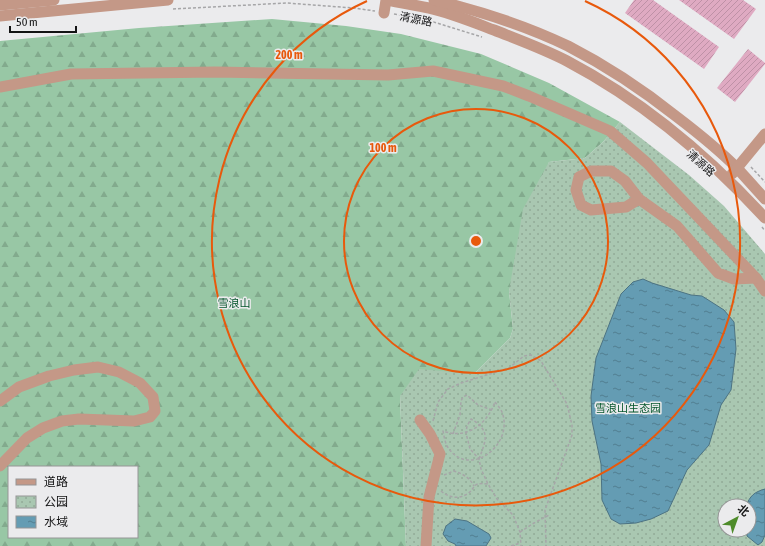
<svg xmlns="http://www.w3.org/2000/svg" width="765" height="546" font-family="'Asap Condensed','Noto Sans SC',sans-serif">
<style>
.forest{fill:url(#forest-firs);fill-rule:evenodd}
.park{fill:url(#park-dots);fill-rule:evenodd}
.water{fill:url(#water-ripples);stroke:#4c7383}
.building{fill:url(#building-hatch)}
.lines{fill:none;stroke-linecap:round;stroke-linejoin:round}
.path{stroke:#a6a6a8;stroke-width:1.5;stroke-dasharray:3 2;stroke-linecap:butt}
.minor{stroke:#c49887;stroke-width:11}
.ring{fill:none;stroke:#e8590c;stroke-width:2}
.labels{text-anchor:middle;stroke-width:3;stroke-linejoin:round;paint-order:stroke}
.street-label{font-size:11px;fill:#131314;stroke:#ebebed}
.park-label{font-size:11px;fill:#04552b;stroke:#ebebed}
.centre{fill:#e8590c;stroke:#ebebed;stroke-width:2}
.ring-label{font-size:12px;text-anchor:middle;font-weight:bold;fill:#e8590c;stroke:#ebebed;stroke-width:3;stroke-linejoin:round;paint-order:stroke}
</style>
<defs>
<pattern id="forest-firs" width="22" height="20" patternUnits="userSpaceOnUse"><rect width="22" height="20" fill="#98c7a5"/><path d="M5 1l3.5 6h-7zM16 11l3.5 6h-7z" fill="#82aa8d"/></pattern>
<pattern id="park-dots" width="8" height="8" patternUnits="userSpaceOnUse"><rect width="8" height="8" fill="#a9c7b1"/><path d="M2 2h.1M6 6h.1" fill="none" stroke="#91aa97" stroke-width="1.8" stroke-linecap="round"/></pattern>
<pattern id="water-ripples" width="26" height="14" patternUnits="userSpaceOnUse"><rect width="26" height="14" fill="#649cb3"/><path d="M2 4q2-2 4 0t4 0M15 11q2-2 4 0t4 0" fill="none" stroke="#517e90"/></pattern>
<pattern id="building-hatch" width="6" height="6" patternUnits="userSpaceOnUse"><rect width="6" height="6" fill="#dfaac2"/><path d="M-1 1l2-2M0 6l6-6M5 7l2-2" fill="none" stroke="#be91a6"/></pattern>
</defs>
<rect width="100%" height="100%" fill="#ebebed"/>
<!-- forest -->
<path class="forest" d="M272 19 346 26 401 34 481 54 549 83 620 122 603 142 585 158 549 162 509 291 513 329 510 338 474 374 400 396 406 546H0V41L139 28ZM9 467H137V537H9Z"/>
<!-- park -->
<path class="park" d="M620 122 689 175 724 206 765 254V546H406L400 396 419 369 474 374 510 338 513 329 509 291 523 209 549 162 585 158 603 142ZM725 506H749V530H725Z"/>
<!-- water -->
<g class="water">
<polygon points="643,279 652,283 691,295 702,296 724,310 734,322 736,349 731,390 721,405 709,445 687,470 668,511 651,519 636,523 620,524 611,519 602,500 601,464 592,421 591,396 596,358 621,294 633,282"/>
<path d="M765 489V535L762 542 758 545 747 536V530H749V506H746C750 496 754 492 765 489Z"/>
<polygon points="455,519 467,521 489,534 491,538 486,546 456,546 455,544 448,541 443,534 446,526"/>
</g>
<!-- building -->
<g class="building">
<polygon points="634,0 653,0 719,47 704,69 625,13"/>
<polygon points="679,0 743,0 756,9 734,39"/>
<polygon points="748,49 765,63 765,64 735,102 717,88"/>
</g>
<g class="lines">
<!-- path -->
<g class="path">
<polyline points="173,9 287,3 354,8 375,11"/>
<polyline points="394,14 424,19 482,37"/>
<polyline points="751,167 765,182"/>
<polyline points="762,227 765,231"/>
<path d="M495 402C498 406 502 410 503 415 512 448 467 479 447 446 445 442 444 436 443 431 467 440 487 424 495 402Z"/>
<polyline points="433,421 438,402 448,389 461,383 509,368 524,356 531,355 541,361 567,404 572,425 572,435 545,510 546,546"/>
<polyline points="453,434 460,415 461,401 463,397 467,395 478,405 492,410"/>
<path d="M479 459C486 440 491 431 471 419L467 426 466 433 470 449 479 459 481 469 488 484 497 499 513 515 520 532 521 546"/>
<path d="M444 475 454 471C463 474 469 477 474 486"/>
<path d="M441 491C448 497 458 500 467 494 477 488 470 482 488 484"/>
<polyline points="520,532 534,523 549,515"/>
<polyline points="511,546 520,543"/>
</g>
<!-- minor -->
<g class="minor">
<path d="M387 0C401 3 415 5 429 8 451 13 473 22 494 30 519 40 544 49 567 61 641 100 708 156 765 218"/>
<path d="M434 0C480 11 526 26 568 46 607 66 643 90 677 117 698 133 718 149 737 168 746 178 756 189 765 199"/>
<polyline points="0,5 54,0"/>
<polyline points="384,13 386,0"/>
<polyline points="0,16 168,0"/>
<polyline points="0,87 71,74 216,72 388,75 433,71 503,86 529,96 610,131 647,163 756,278 765,291"/>
<polyline points="732,174 765,134"/>
<polyline points="639,199 626,207 591,210 581,205 576,190 579,177 591,171 611,171 625,181 639,199 677,226 718,273 734,279 756,278"/>
<polyline points="0,401 19,387 49,376 74,370 98,367 119,372 140,383 153,397 155,411 150,417 134,421 79,419 62,421 43,428 27,438 0,466"/>
<polyline points="420,420 430,434 440,454 429,497 426,546"/>
</g>
</g>
<!-- distance rings -->
<g class="ring">
<circle cx="476" cy="241" r="132"/>
<path d="M585 1A264 264 0 1 1 367 1"/>
</g>
<g class="labels">
<!-- street labels -->
<g class="street-label">
<text transform="translate(416 19) rotate(11)" y="4">清源路</text>
<text transform="translate(701 163) rotate(42)" y="4">清源路</text>
</g>
<!-- park labels -->
<g class="park-label">
<text x="234" y="307">雪浪山</text>
<text x="628" y="412">雪浪山生态园</text>
</g>
</g>
<circle cx="476" cy="241" r="6" class="centre"/>
<g class="ring-label">
<text x="289" y="59">200 m</text>
<text x="383" y="152">100 m</text>
</g>
<!-- legend -->
<rect x="8" y="466" width="130" height="72" fill="#ebebed" stroke="#959596"/>
<rect x="16" y="479" width="20" height="6" fill="#c49887" stroke="#959596"/>
<text x="44" y="486" font-size="12" fill="#131314">道路</text>
<rect x="16" y="496" width="20" height="12" fill="url(#park-dots)" stroke="#959596"/>
<text x="44" y="506" font-size="12" fill="#131314">公园</text>
<rect x="16" y="516" width="20" height="12" fill="url(#water-ripples)" stroke="#959596"/>
<text x="44" y="526" font-size="12" fill="#131314">水域</text>
<!-- north arrow -->
<g transform="translate(737 518) rotate(41)"><circle r="19" fill="#ebebed" stroke="#959596"/>
<path d="M0-3L7 15L0 10L-7 15Z" fill="#4e8b2a"/>
<text y="-6" font-size="11" font-weight="bold" text-anchor="middle" fill="#131314">北</text>
</g>
<!-- scale -->
<path d="M10 26v6h66v-6" fill="none" stroke="#131314" stroke-width="2"/>
<text x="16" y="26" font-size="12" fill="#131314" stroke="#ebebed" stroke-width="3" paint-order="stroke">50 m</text>
</svg>
